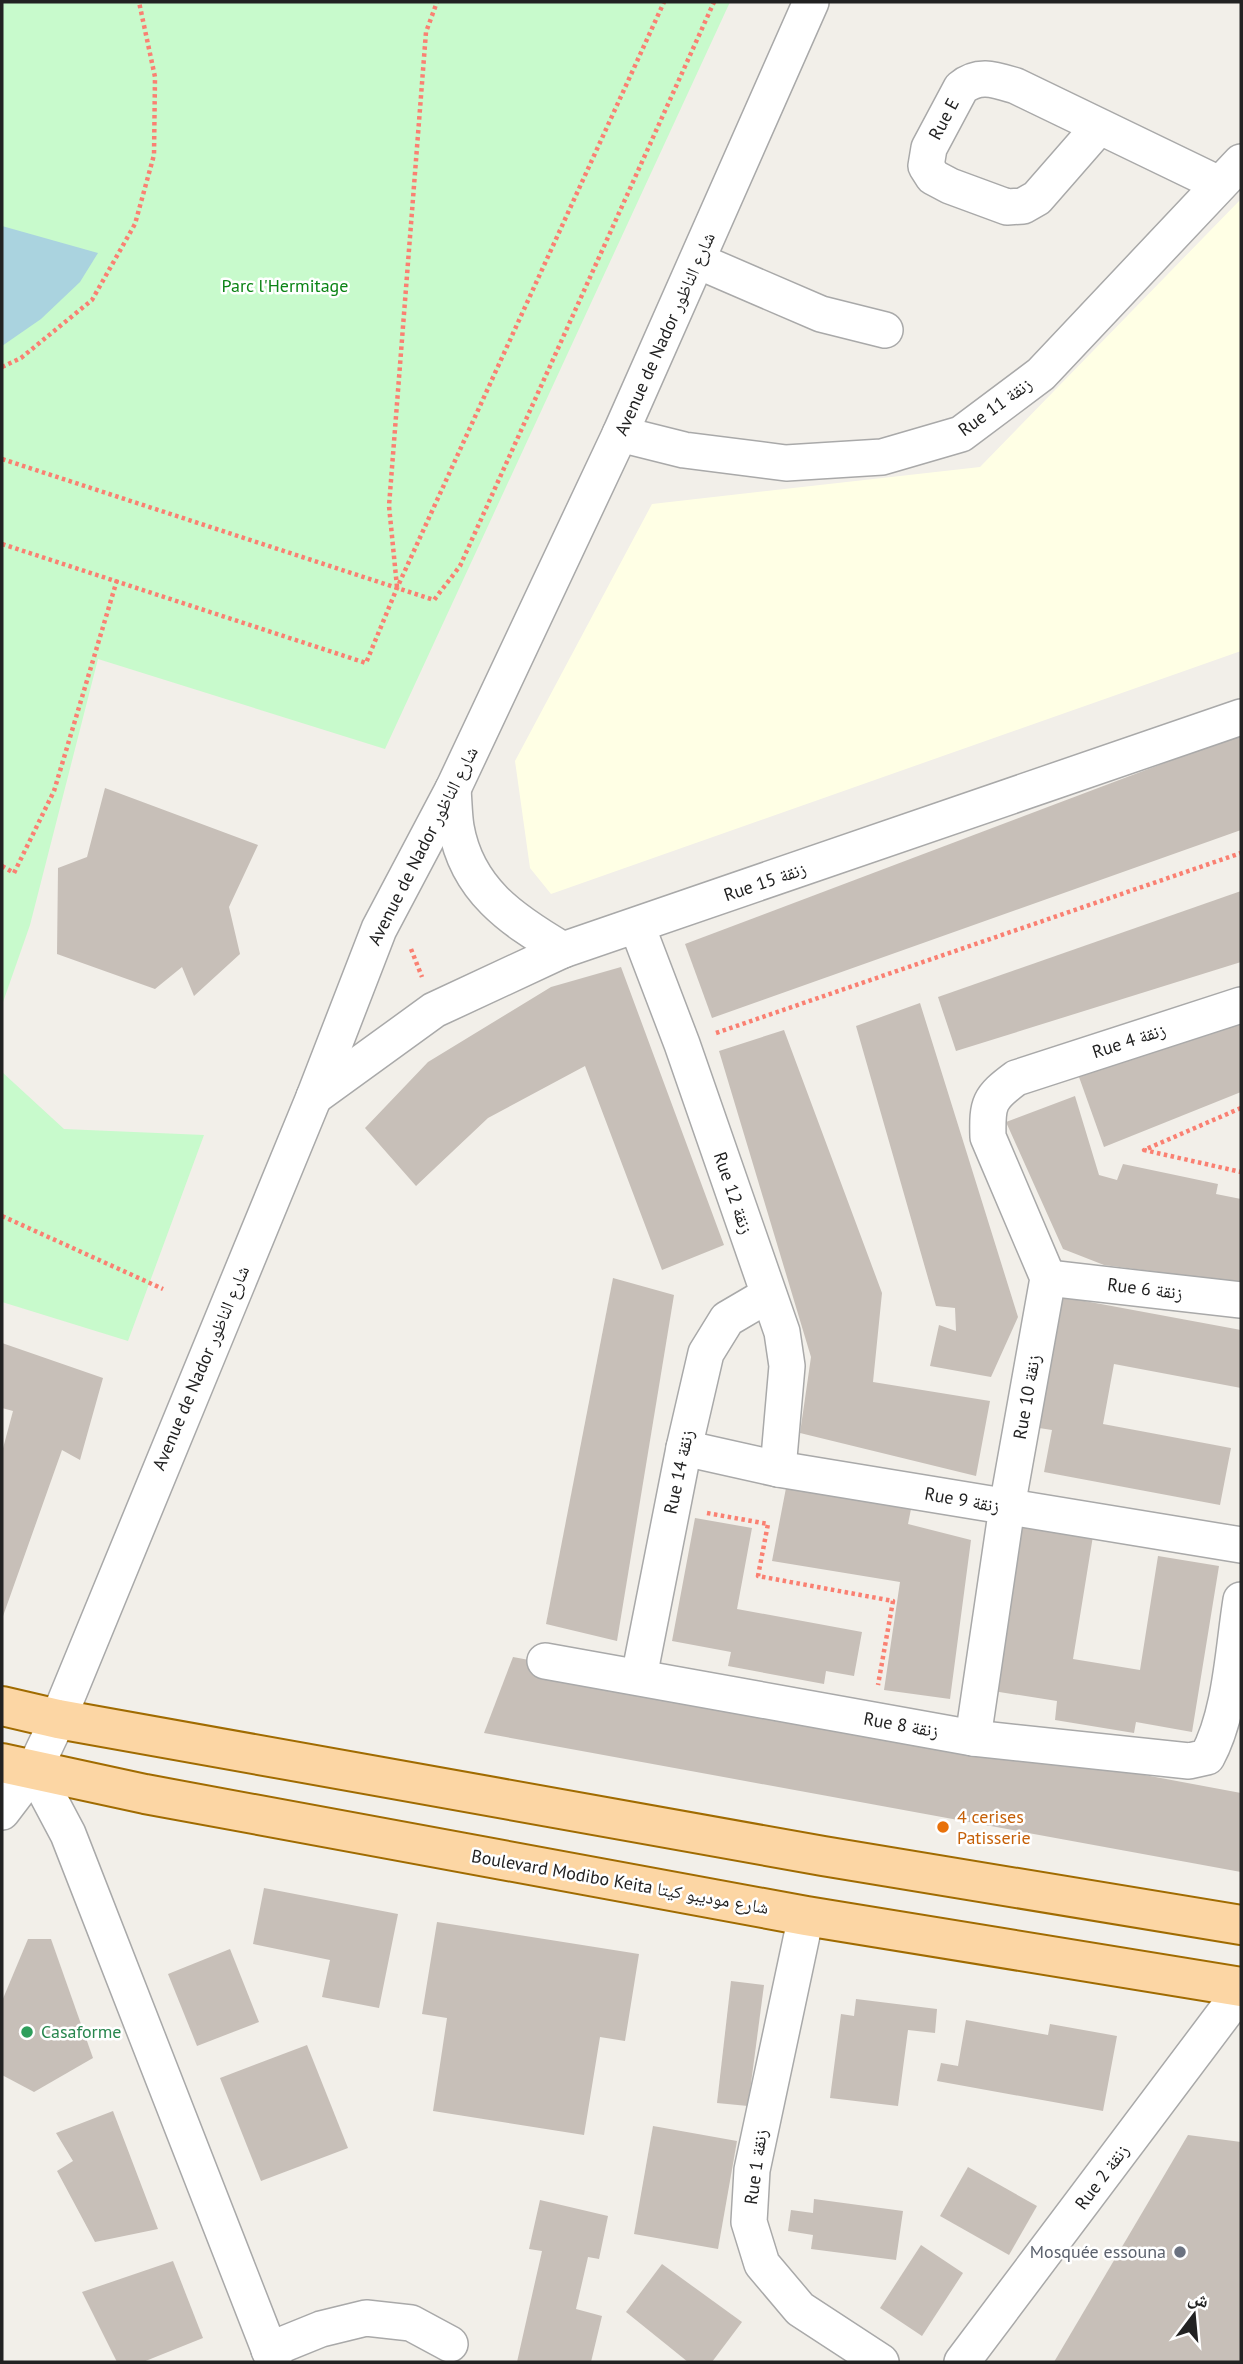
<svg xmlns="http://www.w3.org/2000/svg" width="1243" height="2364" font-family="'PT Sans','Noto Naskh Arabic',sans-serif">
<style>
.education{fill:#ffffe5}
.park{fill:#c8facc}
.water{fill:#aad3df}
.building{fill:#c7bfb8}
.lines{fill:none;stroke-linecap:round;stroke-linejoin:round}
.minor-casing{stroke:#a9a9a9;stroke-width:38}
.primary-casing{stroke:#a06b00;stroke-width:42}
.path{stroke:#fa8072;stroke-width:4.5;stroke-dasharray:3.5 3.5;stroke-linecap:butt}
.minor{stroke:#fff;stroke-width:35}
.primary{stroke:#fcd6a4;stroke-width:38}
.food-dot{fill:#e8710a;stroke:#fff;stroke-width:2.5}
.leisure-dot{fill:#2e9e5b;stroke:#fff;stroke-width:2.5}
.worship-dot{fill:#6b7280;stroke:#fff;stroke-width:2.5}
.labels{text-anchor:middle;stroke-width:5;stroke-linejoin:round;paint-order:stroke}
.street-label{font-size:18px;fill:#222;stroke:#fff}
.park-label{font-size:18px;fill:#0c8416;stroke:#fff}
.food-label{font-size:18px;fill:#c56008;stroke:#fff;text-anchor:start}
.leisure-label{font-size:18px;fill:#27864d;stroke:#fff;text-anchor:start}
.worship-label{font-size:18px;fill:#5b616d;stroke:#fff;text-anchor:end}
</style>
<rect width="100%" height="100%" fill="#f2efe9"/>
<!-- education -->
<polygon class="education" points="1241,199 1241,651 551,894 530,868 515,761 652,504 980,467"/>
<!-- park -->
<g class="park">
<polygon points="2,2 730,2 385,749 98,659 30,925 2,1005"/>
<polygon points="2,1072 64,1129 204,1135 128,1341 2,1302"/>
</g>
<!-- water -->
<polygon class="water" points="2,226 98,253 80,282 41,319 2,346"/>
<!-- building -->
<g class="building">
<polygon points="1241,734 1241,830 712,1018 685,944"/>
<polygon points="105,788 258,845 229,907 240,954 194,996 182,967 155,989 57,954 58,868 87,857"/>
<polygon points="1241,891 1241,962 956,1051 938,997"/>
<polygon points="621,967 724,1245 662,1270 585,1066 488,1118 416,1186 365,1128 428,1062 551,987"/>
<polygon points="920,1003 1018,1317 991,1377 930,1366 939,1325 956,1331 955,1308 936,1306 856,1026"/>
<polygon points="1241,1017 1241,1092 1104,1147 1079,1077"/>
<polygon points="784,1030 882,1293 873,1382 990,1401 976,1476 800,1433 811,1357 719,1051"/>
<polygon points="1075,1096 1099,1175 1117,1180 1123,1164 1218,1184 1216,1194 1241,1199 1241,1283 1104,1265 1063,1249 1006,1122"/>
<polygon points="613,1278 674,1295 617,1641 546,1624"/>
<polygon points="1063,1297 1241,1330 1241,1388 1114,1364 1103,1424 1231,1448 1220,1505 1044,1472 1052,1430 1039,1428"/>
<polygon points="2,1343 103,1378 80,1460 62,1450 2,1619 2,1452 13,1411 2,1408"/>
<polygon points="786,1488 911,1509 908,1524 971,1540 950,1699 884,1690 900,1582 772,1561"/>
<polygon points="695,1518 752,1528 737,1609 862,1632 854,1676 826,1671 824,1684 728,1666 731,1652 672,1641"/>
<polygon points="1021,1524 1093,1536 1073,1659 1140,1670 1158,1556 1219,1566 1192,1732 1136,1722 1134,1733 1055,1720 1057,1701 993,1691"/>
<polygon points="513,1657 1241,1793 1241,1872 484,1733"/>
<polygon points="264,1888 398,1914 379,2008 322,1997 330,1960 253,1944"/>
<polygon points="437,1922 639,1954 625,2041 600,2037 584,2135 433,2111 447,2018 422,2014"/>
<polygon points="28,1939 51,1939 93,2058 34,2092 2,2075 2,2001"/>
<polygon points="230,1949 259,2022 197,2046 168,1974"/>
<polygon points="731,1981 764,1985 748,2106 717,2103"/>
<polygon points="856,1999 937,2009 935,2033 908,2030 898,2106 830,2098 841,2014 854,2016"/>
<polygon points="966,2020 1048,2035 1050,2024 1117,2036 1103,2111 937,2081 941,2063 958,2066"/>
<polygon points="307,2045 348,2148 261,2181 220,2078"/>
<polygon points="113,2111 158,2229 95,2242 57,2171 73,2161 56,2133"/>
<polygon points="653,2126 737,2141 718,2249 634,2234"/>
<polygon points="1188,2135 1241,2142 1241,2362 1054,2362"/>
<polygon points="968,2167 1037,2206 1009,2255 940,2216"/>
<polygon points="814,2199 903,2211 896,2260 811,2249 813,2235 788,2231 791,2210 813,2213"/>
<polygon points="540,2200 608,2216 599,2259 588,2257 576,2309 602,2316 591,2362 517,2362 542,2251 529,2249"/>
<polygon points="921,2245 963,2273 922,2336 880,2308"/>
<polygon points="173,2261 203,2338 143,2362 117,2362 82,2292"/>
<polygon points="662,2264 742,2322 712,2362 688,2362 626,2312"/>
</g>
<g class="lines">
<!-- minor casing -->
<g class="minor-casing">
<g id="minor">
<path d="M1099 127 1037 198 1023 206 1007 207 950 186 933 177 926 166 929 148 961 88C979 73 996 80 1016 86L1219 184"/>
<polyline points="698,261 821,314 885,330"/>
<polyline points="620,434 684,450 786,463 882,457 961,434 1041,374 1241,162"/>
<path d="M453 789C454 801 454 814 456 827 467 890 512 920 563 950"/>
<polyline points="637,926 682,1044 782,1332 787,1366 778,1469"/>
<polyline points="314,1097 434,1010 563,950 1241,717"/>
<polyline points="1048,1278 1241,1300"/>
<polyline points="684,1448 778,1469 1241,1545"/>
<path d="M545 1661 973 1738 1189 1761 1207 1757C1231 1713 1233 1650 1241 1600"/>
<polyline points="639,1677 684,1448 706,1353 727,1319 768,1295"/>
<path d="M973 1738 1007 1507 1048 1278 988 1137C987 1103 989 1098 1016 1078L1241 1005"/>
<polyline points="34,1770 68,1834 274,2362"/>
<polyline points="2,1812 34,1770 58,1719 314,1097 379,929 453,789 620,434 811,2"/>
<polyline points="806,1916 752,2170 749,2222 762,2264 800,2309 881,2362"/>
<polyline points="269,2350 321,2329 366,2318 411,2323 450,2344"/>
<polyline points="962,2362 1241,1991"/>
</g>
</g>
<!-- primary casing -->
<g class="primary-casing">
<g id="primary">
<polyline points="2,1706 58,1719 823,1856 1241,1925"/>
<polyline points="2,1763 145,1794 806,1916 1241,1987"/>
</g>
</g>
<!-- path -->
<g class="path">
<polyline points="2,367 21,358 92,300 135,224 154,155 155,77 139,2"/>
<polyline points="2,459 434,600 460,566 714,2"/>
<polyline points="2,544 366,663 397,588 664,2"/>
<polyline points="397,587 389,506 426,32 437,2"/>
<polyline points="2,866 14,873 54,791 117,580"/>
<polyline points="411,949 422,977"/>
<polyline points="716,1033 1241,853"/>
<polyline points="1241,1108 1144,1150 1241,1172"/>
<polyline points="2,1216 163,1289"/>
<polyline points="707,1513 768,1524 758,1576 893,1601 878,1685"/>
</g>
<!-- minor -->
<use href="#minor" class="minor"/>
<!-- primary -->
<use href="#primary" class="primary"/>
</g>
<!-- markers -->
<circle class="food-dot" cx="943" cy="1827" r="7"/>
<circle class="leisure-dot" cx="27" cy="2032" r="7"/>
<circle class="worship-dot" cx="1180" cy="2252" r="7"/>
<g class="labels">
<!-- street labels -->
<g class="street-label">
<text transform="translate(944 119) rotate(-62)" y="6">Rue E</text>
<text transform="translate(665 334) rotate(-66)" y="6">Avenue de Nador شارع الناظور</text>
<text transform="translate(995 407) rotate(-36)" y="6">Rue 11 زنقة</text>
<text transform="translate(423 846) rotate(-63)" y="6">Avenue de Nador شارع الناظور</text>
<text transform="translate(765 882) rotate(-19)" y="6">Rue 15 زنقة</text>
<text transform="translate(1129 1041) rotate(-18)" y="6">Rue 4 زنقة</text>
<text transform="translate(733 1193) rotate(71)" y="6">Rue 12 زنقة</text>
<text transform="translate(1145 1289) rotate(7)" y="6">Rue 6 زنقة</text>
<text transform="translate(201 1368) rotate(-67)" y="6">Avenue de Nador شارع الناظور</text>
<text transform="translate(1027 1397) rotate(-80)" y="6">Rue 10 زنقة</text>
<text transform="translate(679 1472) rotate(-78)" y="6">Rue 14 زنقة</text>
<text transform="translate(962 1500) rotate(10)" y="6">Rue 9 زنقة</text>
<text transform="translate(901 1725) rotate(10)" y="6">Rue 8 زنقة</text>
<text transform="translate(620 1882) rotate(10)" y="6">Boulevard Modibo Keita شارع موديبو كيتا</text>
<text transform="translate(756 2167) rotate(-82)" y="6">Rue 1 زنقة</text>
<text transform="translate(1102 2177) rotate(-53)" y="6">Rue 2 زنقة</text>
</g>
<!-- park labels -->
<g class="park-label">
<text x="285" y="292">Parc l'Hermitage</text>
</g>
<!-- food labels -->
<g class="food-label">
<text x="957" y="1823">4 cerises<tspan x="957" dy="21">Patisserie</tspan></text>
</g>
<!-- leisure labels -->
<g class="leisure-label">
<text x="41" y="2038">Casaforme</text>
</g>
<!-- worship labels -->
<g class="worship-label">
<text x="1166" y="2258">Mosquée essouna</text>
</g>
</g>
<!-- border -->
<rect width="1243" height="2364" fill="none" stroke="#222222" stroke-width="7"/>
<!-- north arrow -->
<g transform="translate(1194 2315) rotate(16)" stroke="#ffffff" stroke-width="5" paint-order="stroke">
<path d="M0-5L12 26L0 18L-12 26Z" fill="#222222"/>
<text y="-10" font-size="19" font-weight="bold" text-anchor="middle" fill="#222222">ش</text>
</g>
</svg>
